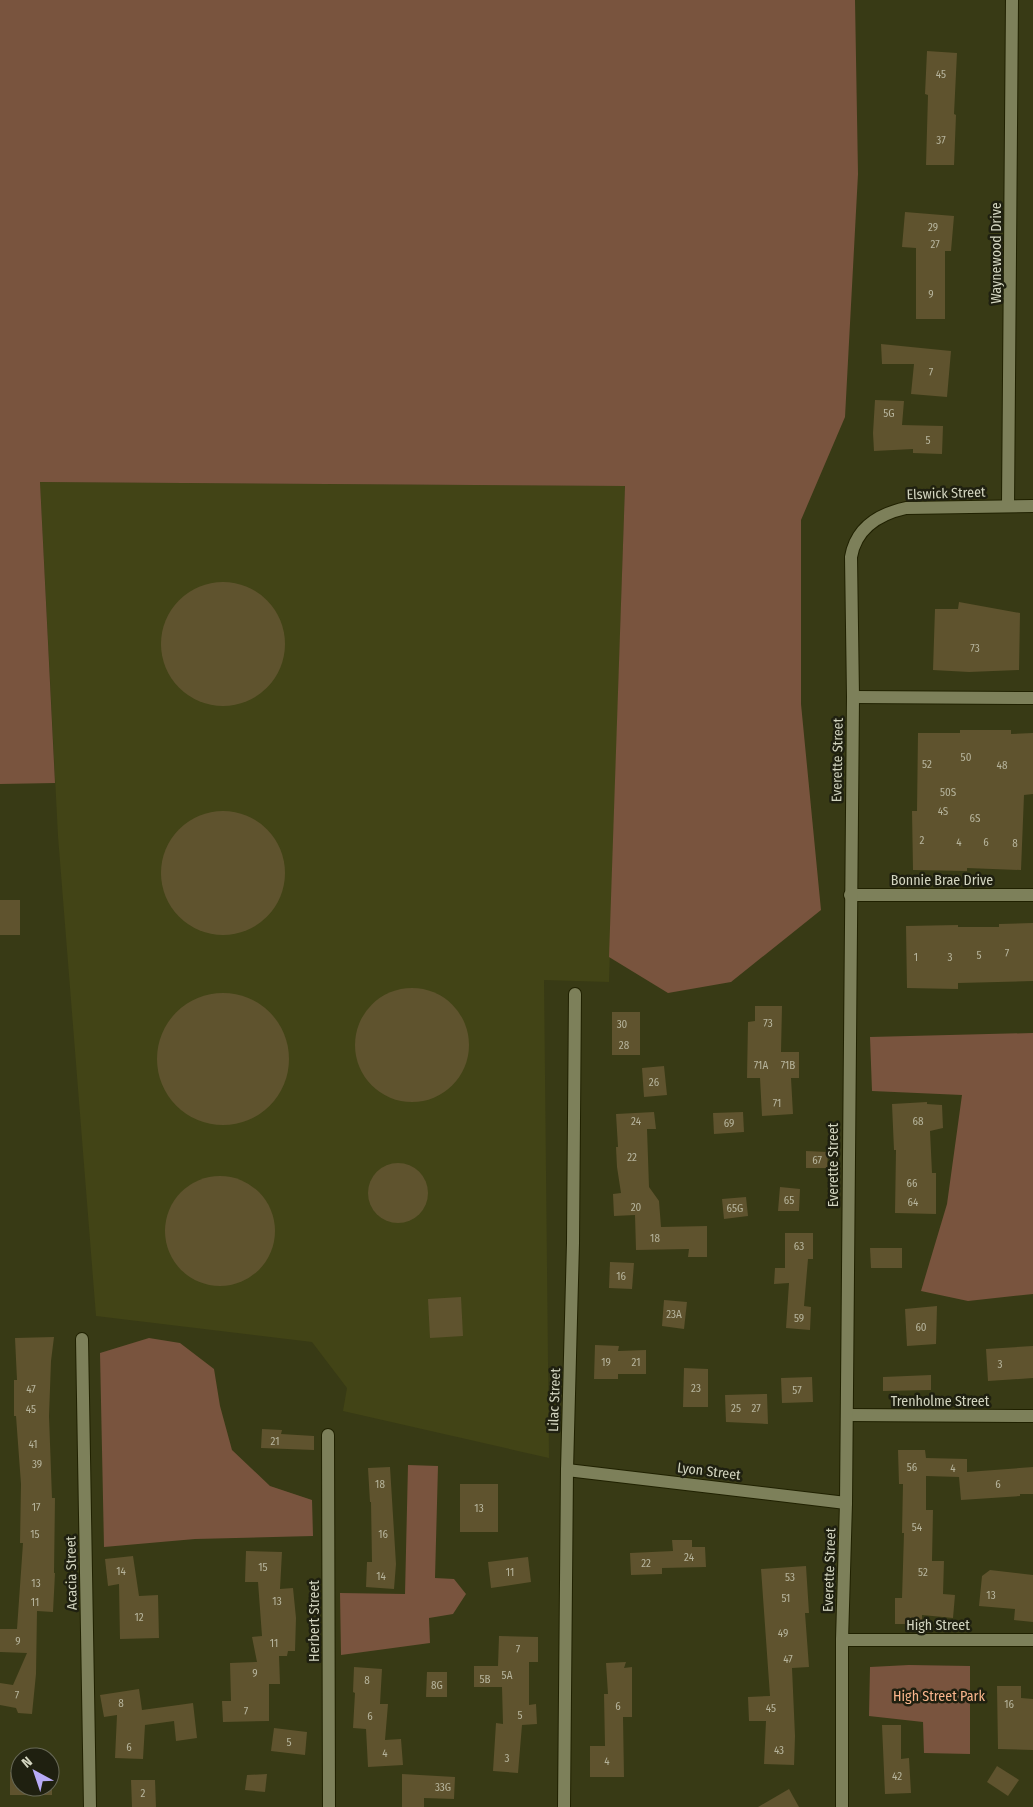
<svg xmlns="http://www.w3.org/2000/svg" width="1033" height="1807" font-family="'Fira Sans Condensed',sans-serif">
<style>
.built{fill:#424416}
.green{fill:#79543e}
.building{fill:#5f532e}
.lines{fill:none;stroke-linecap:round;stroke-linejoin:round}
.street-casing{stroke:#202100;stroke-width:14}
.street{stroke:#7d805a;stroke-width:12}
.labels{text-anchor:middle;stroke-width:5;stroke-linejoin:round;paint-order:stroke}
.number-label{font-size:11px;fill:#b6b49c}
.street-label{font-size:14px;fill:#d3d5c0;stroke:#1f2010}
.park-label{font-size:14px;fill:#fab58c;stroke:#1f2010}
</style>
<rect width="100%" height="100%" fill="#383a15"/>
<!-- built -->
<polygon class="built" points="40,482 625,486 609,982 544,980 549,1458 343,1411 347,1388 312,1342 96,1316 58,836"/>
<!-- green -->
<g class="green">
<polygon points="0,0 855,0 858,174 845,417 801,520 801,704 821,910 731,982 668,993 609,957 625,486 40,482 55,783 0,784"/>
<polygon points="1033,1033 1033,1294 968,1301 921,1291 947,1204 962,1095 872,1091 870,1037"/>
<polygon points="149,1338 180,1343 214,1369 220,1406 232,1450 270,1486 312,1500 313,1536 195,1539 104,1547 100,1353"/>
<polygon points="408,1465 438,1466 435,1578 454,1579 466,1594 453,1614 429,1618 430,1643 341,1655 340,1593 405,1594"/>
<polygon points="909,1665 970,1666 970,1754 924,1753 923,1722 869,1716 870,1667"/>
</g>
<!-- building -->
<g class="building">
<polygon points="927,51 957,53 954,114 956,115 954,165 926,165 928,95 925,94"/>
<polygon points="905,212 954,216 951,251 945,251 945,319 916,319 916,248 902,247"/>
<polygon points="881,344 951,351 947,397 911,394 914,364 882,364"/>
<polygon points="875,400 904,401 902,425 943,426 942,454 913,453 913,449 874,451 873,433"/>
<circle cx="223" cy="644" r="62"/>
<polygon points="959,602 1020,613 1019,670 969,672 933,670 935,609 958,609"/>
<polygon points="960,730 1011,730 1011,734 1033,733 1033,794 1024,795 1021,870 967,868 967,871 913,870 912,811 917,811 918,733 960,733"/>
<circle cx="223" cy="873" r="62"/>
<rect x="0" y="900" width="20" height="35"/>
<polygon points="1033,923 1033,981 958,983 958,989 907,988 906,926 958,925 958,927 999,927 999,924"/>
<circle cx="412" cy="1045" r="57"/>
<circle cx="223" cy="1059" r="66"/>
<polygon points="755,1006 782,1006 781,1052 799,1052 799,1078 791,1078 793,1114 762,1116 760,1078 747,1078 748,1022 755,1021"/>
<rect x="612" y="1012" width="28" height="43"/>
<polygon points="664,1066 667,1095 644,1097 642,1068"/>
<polygon points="927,1102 927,1104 942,1105 943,1128 930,1131 932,1173 936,1173 936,1214 895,1213 896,1150 894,1150 892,1104"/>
<polygon points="654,1112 656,1129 647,1129 649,1187 659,1201 661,1227 707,1226 707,1257 688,1257 689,1249 636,1250 635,1215 614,1216 613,1194 621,1193 617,1167 616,1147 618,1147 616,1114"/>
<polygon points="743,1112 744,1132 714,1134 713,1113"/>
<polygon points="806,1151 828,1152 827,1168 806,1168"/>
<circle cx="398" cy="1193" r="30"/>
<circle cx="220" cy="1231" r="55"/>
<polygon points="780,1187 800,1189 799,1211 778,1211"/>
<polygon points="746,1197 748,1216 724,1219 722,1199"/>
<polygon points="785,1233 813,1233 813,1259 808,1259 804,1306 811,1307 810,1330 786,1328 789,1283 774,1284 775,1268 785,1268"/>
<polygon points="870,1248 902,1248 902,1268 871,1268"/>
<polygon points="610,1262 634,1263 632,1289 609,1288"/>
<polygon points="461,1297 463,1336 430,1338 428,1299"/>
<polygon points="664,1300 687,1302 684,1329 662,1326"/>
<polygon points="937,1306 936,1344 907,1346 905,1309"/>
<polygon points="54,1337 51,1361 49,1416 52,1498 55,1498 54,1573 55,1573 53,1612 37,1611 36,1674 32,1714 18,1713 16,1708 0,1705 0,1683 13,1685 27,1653 0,1652 0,1629 17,1629 23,1543 20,1543 21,1484 16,1416 14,1416 14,1380 17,1380 15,1338"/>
<polygon points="595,1345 619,1346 618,1351 646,1350 646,1374 618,1374 618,1379 594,1379"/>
<polygon points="1033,1346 1033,1378 988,1381 986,1349"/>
<polygon points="684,1368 708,1369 708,1407 683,1407"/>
<polygon points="931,1375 931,1390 883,1391 883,1377"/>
<polygon points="812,1377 813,1402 782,1403 781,1378"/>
<polygon points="767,1394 768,1424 726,1422 725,1395"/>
<polygon points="262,1429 282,1430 281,1434 314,1436 314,1450 261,1448"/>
<polygon points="898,1450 925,1450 926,1458 967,1459 967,1472 1033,1467 1033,1494 1020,1494 1020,1496 961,1500 959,1477 926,1476 926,1510 933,1510 932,1561 944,1561 943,1594 955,1595 953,1618 922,1615 922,1624 895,1624 895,1598 902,1598 904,1533 902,1533 903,1484 899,1484"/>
<polygon points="390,1467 396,1564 394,1589 366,1587 367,1562 372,1562 371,1502 370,1502 368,1468"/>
<rect x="460" y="1484" width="38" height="48"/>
<polygon points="672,1540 692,1540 692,1547 705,1547 706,1567 662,1568 662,1574 631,1575 630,1553 673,1551"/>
<polygon points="246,1551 282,1552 280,1589 293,1588 296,1618 295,1651 288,1651 287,1656 279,1656 280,1684 269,1684 269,1721 223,1722 222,1701 231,1701 230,1663 257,1662 252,1637 262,1636 258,1582 245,1582"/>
<polygon points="133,1556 139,1596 158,1595 159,1638 120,1639 119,1584 108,1586 105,1559"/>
<polygon points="528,1557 531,1582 491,1588 488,1562"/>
<polygon points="806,1566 809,1613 805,1613 809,1667 792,1668 795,1736 794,1765 764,1764 766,1721 749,1721 748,1697 770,1696 761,1569"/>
<polygon points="990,1570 1033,1575 1033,1622 1014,1620 1015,1609 979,1606 982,1576"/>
<polygon points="499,1636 538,1637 538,1662 529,1662 529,1705 536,1704 537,1724 522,1725 518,1773 493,1771 496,1723 503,1724 502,1687 474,1687 474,1666 498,1666"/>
<polygon points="626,1662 624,1668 632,1667 632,1717 623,1717 624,1777 590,1777 590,1746 605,1746 604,1694 608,1694 606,1663"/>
<polygon points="354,1667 382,1669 380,1704 388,1704 385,1740 401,1739 403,1765 368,1767 366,1729 353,1728 355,1693 353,1692"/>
<polygon points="427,1672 447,1672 447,1697 426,1697"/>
<polygon points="997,1686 1021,1686 1021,1698 1033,1699 1033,1750 998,1749"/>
<polygon points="139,1689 142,1710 193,1703 197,1738 176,1741 174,1721 145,1725 143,1759 115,1758 117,1715 104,1717 100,1695"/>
<polygon points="882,1725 901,1725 901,1759 909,1758 911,1793 885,1794"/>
<polygon points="274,1728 307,1732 305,1755 271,1751"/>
<polygon points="997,1766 1019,1780 1008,1796 987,1782"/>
<polygon points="10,1772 20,1772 20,1787 50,1787 50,1773 52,1773 52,1795 10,1795"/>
<polygon points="267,1774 265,1792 245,1790 247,1775"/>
<polygon points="402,1774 455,1777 454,1799 424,1798 424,1807 402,1807"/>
<polygon points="131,1780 155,1780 156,1807 132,1807"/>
<polygon points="789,1789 799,1807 758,1807"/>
</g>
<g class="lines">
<!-- street casing -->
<g class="street-casing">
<g id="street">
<polyline points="1008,506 1012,0"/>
<polyline points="853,697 1033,698"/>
<polyline points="850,895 1033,895"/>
<polyline points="82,1339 90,1807"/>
<polyline points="847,1415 1033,1416"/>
<polyline points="328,1435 329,1807"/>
<polyline points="567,1470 846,1503"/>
<polyline points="842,1640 1033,1640"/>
<polyline points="564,1807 567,1470 573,1243 575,994"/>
<path d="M842 1807V1640L846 1503 853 697 851 557C856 528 879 514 906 508L1033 506"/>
</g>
</g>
<!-- street -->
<use href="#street" class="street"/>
</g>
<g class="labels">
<!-- number labels -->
<g class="number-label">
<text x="941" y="78">45</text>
<text x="941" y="144">37</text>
<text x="933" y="231">29</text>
<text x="935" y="248">27</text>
<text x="931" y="298">9</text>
<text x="931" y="376">7</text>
<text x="889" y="417">5G</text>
<text x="928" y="444">5</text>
<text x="975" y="652">73</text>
<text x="966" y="761">50</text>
<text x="927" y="768">52</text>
<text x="1002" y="769">48</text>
<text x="948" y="796">50S</text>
<text x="943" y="815">4S</text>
<text x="975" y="822">6S</text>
<text x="922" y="844">2</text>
<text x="959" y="846">4</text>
<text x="986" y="846">6</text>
<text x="1015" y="847">8</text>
<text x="1007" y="957">7</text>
<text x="979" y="959">5</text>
<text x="916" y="961">1</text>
<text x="950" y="961">3</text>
<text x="768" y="1027">73</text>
<text x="622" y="1028">30</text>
<text x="624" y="1049">28</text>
<text x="761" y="1069">71A</text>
<text x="788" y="1069">71B</text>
<text x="654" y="1086">26</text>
<text x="777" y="1107">71</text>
<text x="636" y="1125">24</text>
<text x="918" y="1125">68</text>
<text x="729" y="1127">69</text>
<text x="632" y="1161">22</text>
<text x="817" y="1164">67</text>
<text x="912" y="1187">66</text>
<text x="789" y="1204">65</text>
<text x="913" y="1206">64</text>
<text x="636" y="1211">20</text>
<text x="735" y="1212">65G</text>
<text x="655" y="1242">18</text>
<text x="799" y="1250">63</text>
<text x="621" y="1280">16</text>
<text x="674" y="1318">23A</text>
<text x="799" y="1322">59</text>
<text x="921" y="1331">60</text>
<text x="606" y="1366">19</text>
<text x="636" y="1366">21</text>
<text x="1000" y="1368">3</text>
<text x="696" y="1392">23</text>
<text x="31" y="1393">47</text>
<text x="797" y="1394">57</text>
<text x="736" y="1412">25</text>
<text x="756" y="1412">27</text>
<text x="31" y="1413">45</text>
<text x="275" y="1445">21</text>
<text x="33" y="1448">41</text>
<text x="37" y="1468">39</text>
<text x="912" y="1471">56</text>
<text x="953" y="1472">4</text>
<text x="380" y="1488">18</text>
<text x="998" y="1488">6</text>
<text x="36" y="1511">17</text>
<text x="479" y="1512">13</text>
<text x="917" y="1531">54</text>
<text x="35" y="1538">15</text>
<text x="383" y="1538">16</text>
<text x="689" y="1561">24</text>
<text x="646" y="1567">22</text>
<text x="263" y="1571">15</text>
<text x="121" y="1575">14</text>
<text x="510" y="1576">11</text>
<text x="923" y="1576">52</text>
<text x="381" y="1580">14</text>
<text x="790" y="1581">53</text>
<text x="36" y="1587">13</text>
<text x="991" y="1599">13</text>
<text x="786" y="1602">51</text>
<text x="277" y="1605">13</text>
<text x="35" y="1606">11</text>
<text x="139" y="1621">12</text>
<text x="783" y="1637">49</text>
<text x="18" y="1645">9</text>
<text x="274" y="1647">11</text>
<text x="518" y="1653">7</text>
<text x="788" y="1663">47</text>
<text x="255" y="1677">9</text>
<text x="507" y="1679">5A</text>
<text x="485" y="1683">5B</text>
<text x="367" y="1684">8</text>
<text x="437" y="1689">8G</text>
<text x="17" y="1699">7</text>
<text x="121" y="1707">8</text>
<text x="1009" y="1708">16</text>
<text x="618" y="1710">6</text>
<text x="771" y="1712">45</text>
<text x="246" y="1715">7</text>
<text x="520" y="1719">5</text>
<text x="370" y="1720">6</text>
<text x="289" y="1746">5</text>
<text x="129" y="1751">6</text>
<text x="779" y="1754">43</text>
<text x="385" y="1757">4</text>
<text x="507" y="1762">3</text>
<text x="607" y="1765">4</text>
<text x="897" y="1780">42</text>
<text x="443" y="1791">33G</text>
<text x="143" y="1797">2</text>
</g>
<!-- street labels -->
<g class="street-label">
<text transform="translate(996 253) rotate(-90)" y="5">Waynewood Drive</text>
<text transform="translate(946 493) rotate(-2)" y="5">Elswick Street</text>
<text transform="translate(837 760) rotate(-89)" y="5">Everette Street</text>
<text x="942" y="885">Bonnie Brae Drive</text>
<text transform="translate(833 1165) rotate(-90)" y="5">Everette Street</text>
<text transform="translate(554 1400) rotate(-88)" y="5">Lilac Street</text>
<text x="940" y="1406">Trenholme Street</text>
<text transform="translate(709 1471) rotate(7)" y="5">Lyon Street</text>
<text transform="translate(829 1570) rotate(-88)" y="5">Everette Street</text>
<text transform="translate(71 1573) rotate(-91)" y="5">Acacia Street</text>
<text transform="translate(314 1621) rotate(-90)" y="5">Herbert Street</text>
<text x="938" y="1630">High Street</text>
</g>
<!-- park labels -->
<g class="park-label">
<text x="939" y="1701">High Street Park</text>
</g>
</g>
<!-- north arrow -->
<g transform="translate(35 1772) rotate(320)"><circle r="24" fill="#1f2010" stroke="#676856"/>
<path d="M0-4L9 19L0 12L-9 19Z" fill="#b8abf7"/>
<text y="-8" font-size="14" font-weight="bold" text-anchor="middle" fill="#d3d5c0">N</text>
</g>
</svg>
